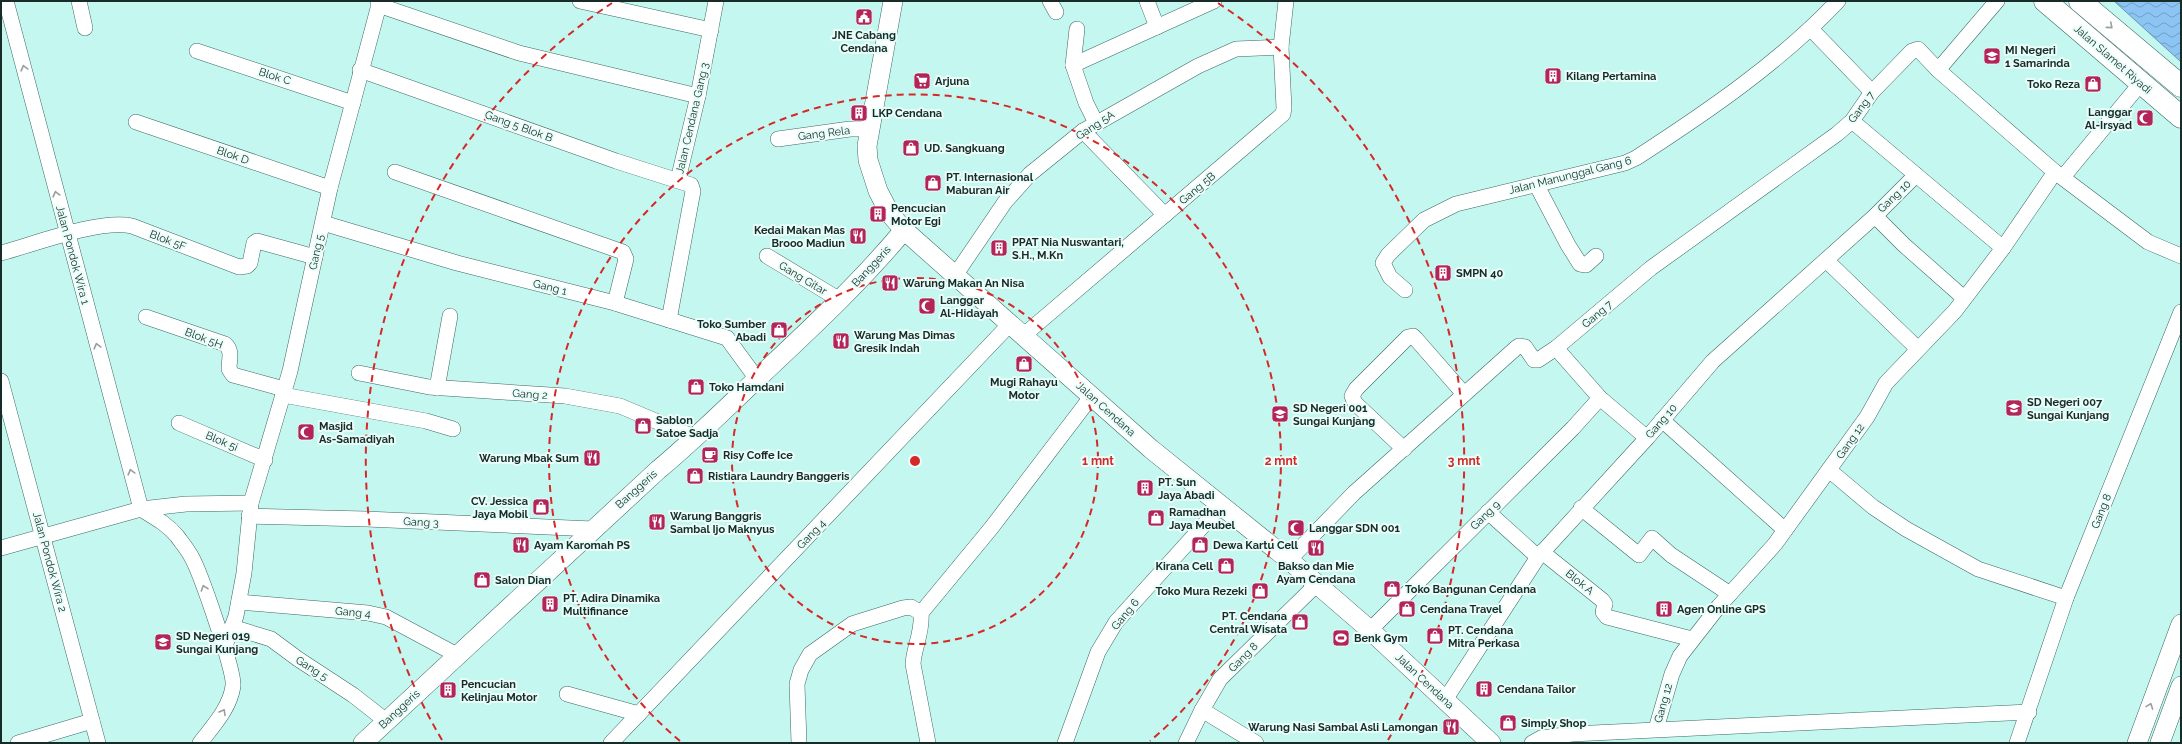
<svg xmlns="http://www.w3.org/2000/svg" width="2182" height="744" font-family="Raleway,sans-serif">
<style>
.water{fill:url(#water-waves);stroke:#6996b6}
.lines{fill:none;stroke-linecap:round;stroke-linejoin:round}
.minor-casing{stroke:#3b6a64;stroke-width:16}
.tertiary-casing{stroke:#3b6a64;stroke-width:20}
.trunk-casing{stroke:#3b6a64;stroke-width:23}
.minor{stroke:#fff;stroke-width:15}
.tertiary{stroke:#fff;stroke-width:19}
.trunk{stroke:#fff;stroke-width:22}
.oneway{stroke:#97a09e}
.ring{fill:none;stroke:#d62828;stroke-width:2;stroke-dasharray:7 5}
.labels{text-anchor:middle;stroke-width:4;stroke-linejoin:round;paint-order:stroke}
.poi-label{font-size:11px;font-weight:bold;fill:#172b28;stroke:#e9fdf9;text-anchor:start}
.street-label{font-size:11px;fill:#172b28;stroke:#e9fdf9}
.centre{fill:#d62828;stroke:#e9fdf9;stroke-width:2}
.ring-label{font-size:12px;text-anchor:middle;font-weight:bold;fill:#d62828;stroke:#e9fdf9;stroke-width:4;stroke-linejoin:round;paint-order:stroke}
</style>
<defs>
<pattern id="water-waves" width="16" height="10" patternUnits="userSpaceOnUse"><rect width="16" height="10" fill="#8cc4f3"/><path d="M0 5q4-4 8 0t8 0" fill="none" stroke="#719fc5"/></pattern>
</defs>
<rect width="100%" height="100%" fill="#c4f7ef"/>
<!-- water -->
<polygon class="water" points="2114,1 2181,1 2181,62 2180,61"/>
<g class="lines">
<!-- minor casing -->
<g class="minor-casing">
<g id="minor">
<polyline points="6,1 141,509"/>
<polyline points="79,1 85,28"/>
<polyline points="580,1 711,30"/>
<polyline points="1050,1 1056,12"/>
<polyline points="1147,1 1157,27"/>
<polyline points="378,5 519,53 698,96"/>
<polyline points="1077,29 1073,65 1086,103 1096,123"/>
<polyline points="1811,29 1872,92"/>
<polyline points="197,51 353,103"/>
<polyline points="1073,65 1214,1"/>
<polyline points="360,70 616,161 691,185 693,191 669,320"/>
<polyline points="1938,70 1997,1"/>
<polyline points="1852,121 2003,248"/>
<polyline points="136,122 330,188"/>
<polyline points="1083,131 1165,215"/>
<polyline points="778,139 850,129 870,129"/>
<polyline points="395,172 623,252 626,259 615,303"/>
<polyline points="2063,177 2141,83"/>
<polyline points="678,180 698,96 716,1"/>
<polyline points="1536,184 1568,245 1580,264 1586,265 1596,256"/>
<polyline points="1875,216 1904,245 1964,298"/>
<polyline points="323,223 457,263 615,303 727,338 757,379"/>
<path d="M1 253C35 244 99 219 132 226L239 267 247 266 250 263 254 243 257 241 315 257"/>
<polyline points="767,256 840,300"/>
<polyline points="1826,260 1918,349"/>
<polyline points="956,274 1005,202 1030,174 1083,131 1198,66 1236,49 1281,47"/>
<path d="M1405 290 1390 277 1383 263 1388 255 1424 220 1456 204 1625 163 1636 158C1707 112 1779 63 1838 1"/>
<path d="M146 317 225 344C233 351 229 359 229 369L233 375 284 389"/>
<polyline points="1024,335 1283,114 1284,108 1281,47 1286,1"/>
<polyline points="1556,348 1600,398 1647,438"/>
<polyline points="359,373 429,387 565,396 620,406 696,438"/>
<polyline points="1,381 98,743"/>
<polyline points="437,388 450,316"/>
<polyline points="283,395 426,421 453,429"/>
<polyline points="1662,420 1785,530"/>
<polyline points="179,423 265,460"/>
<polyline points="1404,449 1355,403 1352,396 1356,389 1408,337 1413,336 1416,339 1464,394"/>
<polyline points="1829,470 1873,507 1906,529 1978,569 2066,598"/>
<polyline points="1581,508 1639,555 1652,538 1671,555 1730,594"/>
<path d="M141 509C154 517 167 524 177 536 182 543 187 549 191 556 200 571 235 672 233 686 230 708 213 726 200 743"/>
<polyline points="1488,512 1538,557"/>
<polyline points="249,516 366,519 593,529"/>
<polyline points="1,548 141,509 186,504 251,503"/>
<polyline points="1542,552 1602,600 1605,604 1603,612 1607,617 1692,639"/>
<polyline points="1289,560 1354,493 1516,348 1519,346 1525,347 1534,360 1538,360 1556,348 1651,268 1837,134 1852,121 1872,92 1912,51 1918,49 1938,70 2055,172"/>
<polyline points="239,602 368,613 386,617 457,655"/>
<polyline points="232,627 271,639 298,659 353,695 385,720"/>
<polyline points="1370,630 1573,428 1600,398"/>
<polyline points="224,649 236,616 244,573 251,503 290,371 330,188 380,1"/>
<polyline points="567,694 639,714"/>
<polyline points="1445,700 1538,557 1647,438 1713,361 1875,216 1916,175"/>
<polyline points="1202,710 1256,743"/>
<polyline points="1656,729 1672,674 1680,656 1719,606 1775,544 1867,417 1886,383 1955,311 2003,248 2055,172 2148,242 2181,256"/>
<polyline points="18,743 92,721"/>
<polyline points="611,743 1010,324"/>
<polyline points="799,743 797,684 801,670 810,654 852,624 903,608 911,607 921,613"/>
<path d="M928 743 913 664C914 647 923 631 921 613L992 527 1091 397"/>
<polyline points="1065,743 1098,652 1116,622 1220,507"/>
<polyline points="1186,743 1202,710 1220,679 1317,584"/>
<polyline points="1532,743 1541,738 1572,734 2029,712"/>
<polyline points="2017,743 2066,598 2181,312"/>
</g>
</g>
<!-- tertiary casing -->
<g class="tertiary-casing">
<g id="tertiary">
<polyline points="893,1 867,146 868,160 878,191 890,214 904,230 1151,449 1289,560 1370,630 1491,743"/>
<path d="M363 743 658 470C693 441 725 409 759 377 809 330 860 283 904 230"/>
<polyline points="2137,743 2181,624"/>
<polyline points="2160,743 2181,686"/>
</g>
</g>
<!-- trunk casing -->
<g class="trunk-casing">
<g id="trunk">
<polyline points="2045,1 2181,117"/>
<polyline points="2080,1 2181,86"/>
</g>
</g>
<!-- minor -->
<use href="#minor" class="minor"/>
<!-- tertiary -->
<use href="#tertiary" class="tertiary"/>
<!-- trunk -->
<use href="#trunk" class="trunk"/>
</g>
<!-- one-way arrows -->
<defs><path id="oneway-chevron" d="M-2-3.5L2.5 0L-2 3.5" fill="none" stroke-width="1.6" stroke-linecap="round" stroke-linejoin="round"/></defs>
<g class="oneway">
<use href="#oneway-chevron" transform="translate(2110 26) rotate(40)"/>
<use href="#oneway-chevron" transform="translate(24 68) rotate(-105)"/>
<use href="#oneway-chevron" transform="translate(56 194) rotate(-105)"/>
<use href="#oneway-chevron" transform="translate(97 346) rotate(-105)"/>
<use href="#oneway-chevron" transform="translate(131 472) rotate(-105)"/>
<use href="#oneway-chevron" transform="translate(204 588) rotate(-109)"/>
<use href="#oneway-chevron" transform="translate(2150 706) rotate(-70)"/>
<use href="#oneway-chevron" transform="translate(223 712) rotate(-60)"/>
</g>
<!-- distance rings -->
<g class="ring">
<circle cx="915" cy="461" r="183"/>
<path d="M680 741A366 366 0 1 1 1150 741"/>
<path d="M442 740A549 549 0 0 1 612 3M1218 3A549 549 0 0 1 1388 740"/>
</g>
<!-- icons -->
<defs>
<g id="civic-square" transform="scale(0.9)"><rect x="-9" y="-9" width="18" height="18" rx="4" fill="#b32559" stroke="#e9fdf9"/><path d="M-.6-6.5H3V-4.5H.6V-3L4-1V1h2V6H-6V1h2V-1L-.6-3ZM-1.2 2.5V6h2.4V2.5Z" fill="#fff"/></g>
<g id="school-square" transform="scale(0.9)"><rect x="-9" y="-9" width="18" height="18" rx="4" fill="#b32559" stroke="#e9fdf9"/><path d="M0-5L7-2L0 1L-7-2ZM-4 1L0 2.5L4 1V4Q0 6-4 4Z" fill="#fff"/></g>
<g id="building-square" transform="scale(0.9)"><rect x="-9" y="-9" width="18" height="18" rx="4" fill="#b32559" stroke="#e9fdf9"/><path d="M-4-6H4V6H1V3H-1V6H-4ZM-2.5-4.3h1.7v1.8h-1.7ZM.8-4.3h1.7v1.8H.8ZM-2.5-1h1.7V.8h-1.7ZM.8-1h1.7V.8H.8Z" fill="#fff"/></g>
<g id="supermarket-square" transform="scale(0.9)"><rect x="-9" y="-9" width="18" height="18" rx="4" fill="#b32559" stroke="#e9fdf9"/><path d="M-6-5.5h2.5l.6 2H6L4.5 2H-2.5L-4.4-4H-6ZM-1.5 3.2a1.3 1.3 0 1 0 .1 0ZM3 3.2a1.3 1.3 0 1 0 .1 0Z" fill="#fff"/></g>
<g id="shop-square" transform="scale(0.9)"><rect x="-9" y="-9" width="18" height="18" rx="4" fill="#b32559" stroke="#e9fdf9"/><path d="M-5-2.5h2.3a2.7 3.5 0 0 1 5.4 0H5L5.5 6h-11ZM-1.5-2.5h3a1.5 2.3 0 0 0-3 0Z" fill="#fff"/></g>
<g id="mosque-square" transform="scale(0.9)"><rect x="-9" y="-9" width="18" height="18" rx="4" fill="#b32559" stroke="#e9fdf9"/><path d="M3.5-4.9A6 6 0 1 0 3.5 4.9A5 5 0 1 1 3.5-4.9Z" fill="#fff"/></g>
<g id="restaurant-square" transform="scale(0.9)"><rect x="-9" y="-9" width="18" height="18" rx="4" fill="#b32559" stroke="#e9fdf9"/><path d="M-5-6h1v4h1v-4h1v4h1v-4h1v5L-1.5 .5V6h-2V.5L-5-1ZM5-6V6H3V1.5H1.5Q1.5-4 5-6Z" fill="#fff"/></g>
<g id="cafe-square" transform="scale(0.9)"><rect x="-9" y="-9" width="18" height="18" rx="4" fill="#b32559" stroke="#e9fdf9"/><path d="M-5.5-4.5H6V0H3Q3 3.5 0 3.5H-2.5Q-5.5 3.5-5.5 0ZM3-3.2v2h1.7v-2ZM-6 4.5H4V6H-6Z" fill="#fff"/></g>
<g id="stadium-square" transform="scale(0.9)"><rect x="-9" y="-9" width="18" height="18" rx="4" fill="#b32559" stroke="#e9fdf9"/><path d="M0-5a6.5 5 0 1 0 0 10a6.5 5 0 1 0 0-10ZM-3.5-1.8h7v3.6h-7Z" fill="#fff"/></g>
</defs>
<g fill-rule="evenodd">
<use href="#civic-square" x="864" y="17"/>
<use href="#school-square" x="1992" y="56"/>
<use href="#building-square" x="1553" y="76"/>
<use href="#supermarket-square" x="922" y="81"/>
<use href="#shop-square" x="2093" y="84"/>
<use href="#building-square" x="859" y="113"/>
<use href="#mosque-square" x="2145" y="118"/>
<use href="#shop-square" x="911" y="148"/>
<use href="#shop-square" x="933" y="183"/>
<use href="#building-square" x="878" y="214"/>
<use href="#restaurant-square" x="858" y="236"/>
<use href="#building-square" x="999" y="248"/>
<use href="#building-square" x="1443" y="273"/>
<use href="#restaurant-square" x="890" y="283"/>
<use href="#mosque-square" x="927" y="306"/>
<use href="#shop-square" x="779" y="330"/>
<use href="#restaurant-square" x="841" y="341"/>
<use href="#shop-square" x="1024" y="364"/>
<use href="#shop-square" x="696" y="387"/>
<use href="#school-square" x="2014" y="408"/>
<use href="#school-square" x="1280" y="414"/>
<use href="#shop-square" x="643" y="426"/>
<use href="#mosque-square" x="306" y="432"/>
<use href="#cafe-square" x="710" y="455"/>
<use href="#restaurant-square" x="592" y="458"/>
<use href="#shop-square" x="695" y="476"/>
<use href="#building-square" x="1145" y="488"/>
<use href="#shop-square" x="541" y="507"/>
<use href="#shop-square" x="1156" y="518"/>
<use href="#restaurant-square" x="657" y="522"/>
<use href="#mosque-square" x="1296" y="528"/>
<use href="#restaurant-square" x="521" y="545"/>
<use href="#shop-square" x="1200" y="545"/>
<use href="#restaurant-square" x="1316" y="548"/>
<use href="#shop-square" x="1226" y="566"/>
<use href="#shop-square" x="482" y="580"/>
<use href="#shop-square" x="1392" y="589"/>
<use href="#shop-square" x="1260" y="591"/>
<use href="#building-square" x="550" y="604"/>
<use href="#shop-square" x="1407" y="609"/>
<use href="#building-square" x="1664" y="609"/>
<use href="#shop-square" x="1300" y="622"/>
<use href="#shop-square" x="1435" y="636"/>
<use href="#stadium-square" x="1341" y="638"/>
<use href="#school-square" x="163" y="642"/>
<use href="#building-square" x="1484" y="689"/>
<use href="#building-square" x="448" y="690"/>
<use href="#shop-square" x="1508" y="723"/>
<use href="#restaurant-square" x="1451" y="727"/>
</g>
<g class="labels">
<!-- poi labels -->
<g class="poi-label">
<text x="864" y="39" text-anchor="middle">JNE Cabang<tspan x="864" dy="13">Cendana</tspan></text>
<text x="2005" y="54">MI Negeri<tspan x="2005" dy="13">1 Samarinda</tspan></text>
<text x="1566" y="80">Kilang Pertamina</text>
<text x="935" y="85">Arjuna</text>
<text x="2080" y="88" text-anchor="end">Toko Reza</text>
<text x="2132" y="116" text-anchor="end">Langgar<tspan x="2132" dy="13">Al-Irsyad</tspan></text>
<text x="872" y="117">LKP Cendana</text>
<text x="924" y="152">UD. Sangkuang</text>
<text x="946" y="181">PT. Internasional<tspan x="946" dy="13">Maburan Air</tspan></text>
<text x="891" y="212">Pencucian<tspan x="891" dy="13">Motor Egi</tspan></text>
<text x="845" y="234" text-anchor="end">Kedai Makan Mas<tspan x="845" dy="13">Brooo Madiun</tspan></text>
<text x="1012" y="246">PPAT Nia Nuswantari,<tspan x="1012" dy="13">S.H., M.Kn</tspan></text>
<text x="1456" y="277">SMPN 40</text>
<text x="903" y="287">Warung Makan An Nisa</text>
<text x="940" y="304">Langgar<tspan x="940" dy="13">Al-Hidayah</tspan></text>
<text x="766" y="328" text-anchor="end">Toko Sumber<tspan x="766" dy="13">Abadi</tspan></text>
<text x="854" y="339">Warung Mas Dimas<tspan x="854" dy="13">Gresik Indah</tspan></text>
<text x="1024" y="386" text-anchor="middle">Mugi Rahayu<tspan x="1024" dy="13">Motor</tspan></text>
<text x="709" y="391">Toko Hamdani</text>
<text x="2027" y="406">SD Negeri 007<tspan x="2027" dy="13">Sungai Kunjang</tspan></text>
<text x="1293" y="412">SD Negeri 001<tspan x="1293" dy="13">Sungai Kunjang</tspan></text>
<text x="656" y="424">Sablon<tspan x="656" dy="13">Satoe Sadja</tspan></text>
<text x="319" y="430">Masjid<tspan x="319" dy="13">As-Samadiyah</tspan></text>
<text x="723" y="459">Risy Coffe Ice</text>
<text x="579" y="462" text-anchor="end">Warung Mbak Sum</text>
<text x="708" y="480">Ristiara Laundry Banggeris</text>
<text x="1158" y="486">PT. Sun<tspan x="1158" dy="13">Jaya Abadi</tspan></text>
<text x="528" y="505" text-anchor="end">CV. Jessica<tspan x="528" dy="13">Jaya Mobil</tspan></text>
<text x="1169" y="516">Ramadhan<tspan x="1169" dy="13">Jaya Meubel</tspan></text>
<text x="670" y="520">Warung Banggris<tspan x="670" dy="13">Sambal Ijo Maknyus</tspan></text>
<text x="1309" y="532">Langgar SDN 001</text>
<text x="534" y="549">Ayam Karomah PS</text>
<text x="1213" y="549">Dewa Kartu Cell</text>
<text x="1213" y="570" text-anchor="end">Kirana Cell</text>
<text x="1316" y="570" text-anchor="middle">Bakso dan Mie<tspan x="1316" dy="13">Ayam Cendana</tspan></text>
<text x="495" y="584">Salon Dian</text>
<text x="1405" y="593">Toko Bangunan Cendana</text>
<text x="1247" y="595" text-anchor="end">Toko Mura Rezeki</text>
<text x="563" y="602">PT. Adira Dinamika<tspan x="563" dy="13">Multifinance</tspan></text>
<text x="1420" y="613">Cendana Travel</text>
<text x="1677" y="613">Agen Online GPS</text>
<text x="1287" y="620" text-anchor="end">PT. Cendana<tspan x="1287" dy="13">Central Wisata</tspan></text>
<text x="1448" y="634">PT. Cendana<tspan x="1448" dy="13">Mitra Perkasa</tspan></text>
<text x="176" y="640">SD Negeri 019<tspan x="176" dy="13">Sungai Kunjang</tspan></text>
<text x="1354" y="642">Benk Gym</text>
<text x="461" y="688">Pencucian<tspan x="461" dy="13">Kelinjau Motor</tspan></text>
<text x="1497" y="693">Cendana Tailor</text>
<text x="1521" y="727">Simply Shop</text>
<text x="1438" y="731" text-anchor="end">Warung Nasi Sambal Asli Lamongan</text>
</g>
<!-- street labels -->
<g class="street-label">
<text transform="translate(2113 59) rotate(41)" y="4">Jalan Slamet Riyadi</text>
<text transform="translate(275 76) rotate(18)" y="4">Blok C</text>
<text transform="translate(1861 107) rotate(-53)" y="4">Gang 7</text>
<text transform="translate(692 118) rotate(-77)" y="4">Jalan Cendana Gang 3</text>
<text transform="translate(1095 125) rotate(-33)" y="4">Gang 5A</text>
<text transform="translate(519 126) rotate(20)" y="4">Gang 5 Blok B</text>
<text transform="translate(824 133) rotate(-7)" y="4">Gang Rela</text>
<text transform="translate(233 155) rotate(19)" y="4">Blok D</text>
<text transform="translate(1570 175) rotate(-14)" y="4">Jalan Manunggal Gang 6</text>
<text transform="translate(1197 188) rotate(-40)" y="4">Gang 5B</text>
<text transform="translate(1894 196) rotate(-44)" y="4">Gang 10</text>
<text transform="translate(168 240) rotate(21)" y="4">Blok 5F</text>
<text transform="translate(316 252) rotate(-78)" y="4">Gang 5</text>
<text transform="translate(73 255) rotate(75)" y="4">Jalan Pondok Wira 1</text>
<text transform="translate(871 266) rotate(-47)" y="4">Banggeris</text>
<text transform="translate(803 278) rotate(31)" y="4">Gang Gitar</text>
<text transform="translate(550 287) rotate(14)" y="4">Gang 1</text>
<text transform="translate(1597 314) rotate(-40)" y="4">Gang 7</text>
<text transform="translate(204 338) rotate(21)" y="4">Blok 5H</text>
<text transform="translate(530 394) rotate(4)" y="4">Gang 2</text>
<text transform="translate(1106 409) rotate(42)" y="4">Jalan Cendana</text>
<text transform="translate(1661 421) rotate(-49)" y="4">Gang 10</text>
<text transform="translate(222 441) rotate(23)" y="4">Blok 5i</text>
<text transform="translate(1850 441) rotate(-55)" y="4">Gang 12</text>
<text transform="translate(636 489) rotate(-42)" y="4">Banggeris</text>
<text transform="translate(2101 511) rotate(-68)" y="4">Gang 8</text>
<text transform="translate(1485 515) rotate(-44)" y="4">Gang 9</text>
<text transform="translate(421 522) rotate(3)" y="4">Gang 3</text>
<text transform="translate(811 534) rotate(-46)" y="4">Gang 4</text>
<text transform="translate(50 562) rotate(75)" y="4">Jalan Pondok Wira 2</text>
<text transform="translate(1580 582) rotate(39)" y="4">Blok A</text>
<text transform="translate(353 612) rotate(5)" y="4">Gang 4</text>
<text transform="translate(1125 614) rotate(-51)" y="4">Gang 6</text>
<text transform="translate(1243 657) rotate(-45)" y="4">Gang 8</text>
<text transform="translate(312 668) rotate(32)" y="4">Gang 5</text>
<text transform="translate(1425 681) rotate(43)" y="4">Jalan Cendana</text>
<text transform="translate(1663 703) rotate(-74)" y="4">Gang 12</text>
<text transform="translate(399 709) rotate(-43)" y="4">Banggeris</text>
</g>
</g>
<circle cx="915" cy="461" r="6" class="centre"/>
<g class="ring-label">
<text x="1098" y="465">1 mnt</text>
<text x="1281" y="465">2 mnt</text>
<text x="1464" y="465">3 mnt</text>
</g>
<!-- border -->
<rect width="2182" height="744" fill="none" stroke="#172b28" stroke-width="4"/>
</svg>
